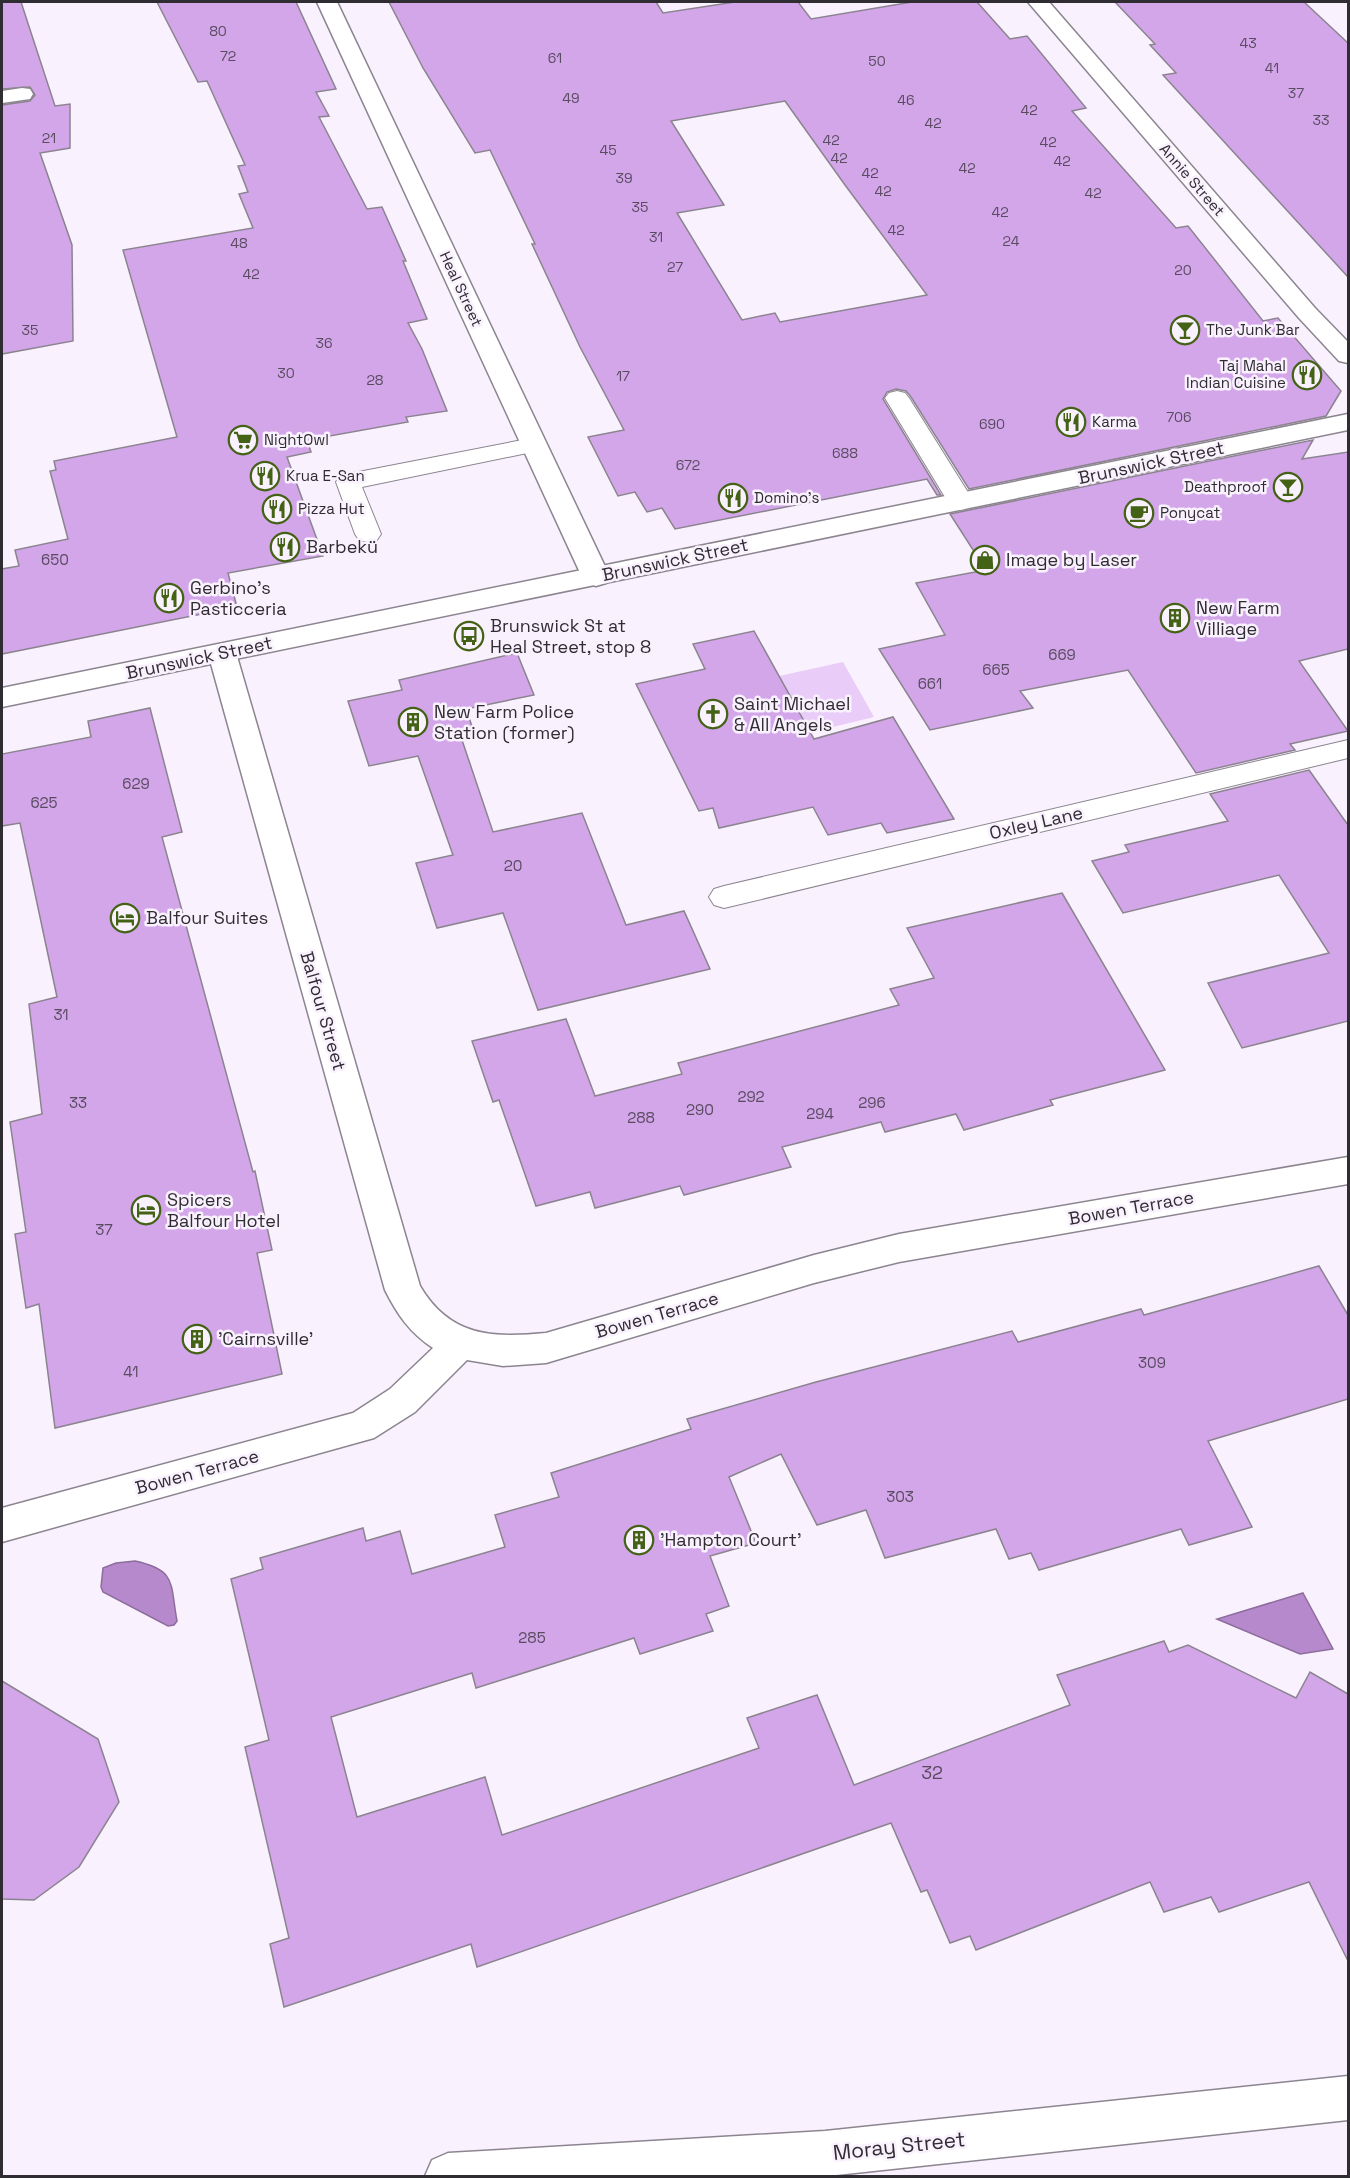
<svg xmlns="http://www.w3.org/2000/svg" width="1350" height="2178" font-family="'Space Grotesk',sans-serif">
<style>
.green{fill:#e9cdf8}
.water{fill:#b589cb;stroke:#8d6d9d;stroke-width:1.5}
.building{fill:#d3a6ea;stroke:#8b848f;stroke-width:1.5;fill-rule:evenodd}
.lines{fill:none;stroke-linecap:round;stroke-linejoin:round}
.lane-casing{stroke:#8c8590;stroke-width:2}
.street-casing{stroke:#8c8590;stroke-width:3}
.secondary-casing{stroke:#8c8590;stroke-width:3}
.lane{fill:#fff;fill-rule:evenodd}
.street{fill:#fff;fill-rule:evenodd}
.secondary{fill:#fff;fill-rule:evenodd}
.labels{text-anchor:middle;stroke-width:5;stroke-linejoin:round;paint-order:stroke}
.far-number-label{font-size:14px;fill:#594b60}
.far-street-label{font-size:15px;fill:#302d32;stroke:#f9f1fd}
.far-poi-label{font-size:15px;fill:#302d32;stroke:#f9f1fd;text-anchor:start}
.number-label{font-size:15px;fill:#594b60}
.street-label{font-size:18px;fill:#302d32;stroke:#f9f1fd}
.poi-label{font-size:18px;fill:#302d32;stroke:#f9f1fd;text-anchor:start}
.near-number-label{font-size:18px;fill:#594b60}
.near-street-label{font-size:21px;fill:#302d32;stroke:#f9f1fd}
</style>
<rect width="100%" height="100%" fill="#f9f1fd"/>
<!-- green -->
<polygon class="green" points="843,662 874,717 804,734 779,676"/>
<!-- water -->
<g class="water">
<path d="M135 1561C177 1570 170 1583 177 1621L174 1625 168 1626 103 1592 101 1587 103 1568 116 1563Z"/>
<polygon points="1303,1593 1333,1649 1300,1654 1217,1619"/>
</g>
<!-- building -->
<g class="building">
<polygon points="2,2 21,2 55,106 70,104 70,148 40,153 72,245 73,341 2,354 2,105 30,101 35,95 30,87 2,89"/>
<polygon points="157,2 296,2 336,89 316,92 329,116 319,117 367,209 382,207 406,261 403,261 427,319 408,323 422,349 447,411 406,417 408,422 307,440 311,452 287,457 323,556 228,573 237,607 2,654 2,569 19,566 15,550 68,539 50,471 56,470 54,461 177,437 123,250 253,228 239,194 248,192 238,166 245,165 207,81 198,82"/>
<path d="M389 2H656L663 13 735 2H798L811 19 912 2H977L1010 39 1027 36 1086 108 1072 111 1176 228 1188 226 1263 321 1278 318 1341 391 1326 416 969 489 911 397 906 391 896 389 887 392 883 399 941 495H937L927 479 675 529 662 508 647 512 635 492 618 496 588 437 624 430 580 347 532 244H535L490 150 475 153 423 68ZM785 101 845 185 927 295 780 322 775 313 742 320 677 213 724 205 671 121Z"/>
<polygon points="1115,2 1304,2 1348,43 1348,277 1163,75 1176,73 1150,45 1155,44"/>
<polygon points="1313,440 1302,459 1348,452 1348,649 1299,661 1348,731 1290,744 1295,750 1196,773 1128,670 1020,691 1033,708 930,730 879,649 945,635 916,583 986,570 950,514"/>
<polygon points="754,631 814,739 893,717 954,819 887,833 881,823 828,835 813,807 719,828 713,808 699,811 636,684 705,669 693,644"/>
<polygon points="517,653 534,695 466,709 476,738 462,740 493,832 582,813 626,925 684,911 710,969 538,1010 503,913 437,928 416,863 453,855 418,756 369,766 348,701 402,690 399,680"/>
<polygon points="150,708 182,832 162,837 253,1172 255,1171 272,1250 257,1253 282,1374 55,1428 39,1304 26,1308 15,1234 26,1232 10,1122 42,1114 29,1004 57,997 20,823 2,826 2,754 91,737 88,721"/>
<polygon points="1309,770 1348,825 1348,1021 1242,1048 1208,983 1329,953 1279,875 1123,913 1092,861 1129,852 1125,845 1228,821 1210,794"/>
<polygon points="1062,893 1165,1070 1050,1100 1053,1105 964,1130 956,1114 885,1132 881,1122 782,1147 791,1167 684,1195 680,1186 595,1208 590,1192 536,1206 499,1100 493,1102 472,1041 566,1019 595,1096 682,1074 678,1063 899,1005 890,989 934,978 907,928"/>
<polygon points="1319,1266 1348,1315 1348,1399 1208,1441 1252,1527 1189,1545 1181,1529 1039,1570 1031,1553 1009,1559 996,1529 885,1558 866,1510 817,1525 781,1454 729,1477 756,1543 710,1556 729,1606 706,1614 713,1631 640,1654 634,1638 476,1688 472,1673 331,1717 357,1817 485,1777 502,1835 759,1748 747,1718 817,1695 854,1785 1070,1705 1057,1675 1164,1641 1169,1652 1188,1645 1296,1698 1310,1672 1348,1694 1348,1961 1309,1882 1219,1912 1211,1897 1164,1912 1150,1882 976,1950 970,1936 950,1943 927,1890 921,1892 891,1823 477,1967 471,1944 284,2007 270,1944 289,1938 245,1747 269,1740 231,1579 263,1569 260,1558 363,1528 366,1541 400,1531 412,1574 505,1547 495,1515 559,1497 551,1473 691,1429 687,1419 816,1382 1012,1331 1018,1342 1141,1309 1144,1315"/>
<polygon points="2,1681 98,1739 119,1802 79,1867 34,1900 2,1899"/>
</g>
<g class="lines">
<!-- lane casing -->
<g class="lane-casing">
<g id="lane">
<polygon points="897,391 905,393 909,398 974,502 970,507 961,510 952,507 948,502 885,398 889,393"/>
<polygon points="533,438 542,440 545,445 542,450 362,487 381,534 377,540 368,542 359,540 355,534 336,482 339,477 348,474"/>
<polygon points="1348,740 1348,758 724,908 714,905 709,897 714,889 724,886"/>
</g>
</g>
<!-- street casing -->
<g class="street-casing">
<g id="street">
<polygon points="317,2 337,2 610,577 606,583 596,586 586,583 582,577"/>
<polygon points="22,88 30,89 33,94 30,99 2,103 2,91"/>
<path d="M222 644 232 646 236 653 420 1286C450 1337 492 1338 546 1333L814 1255 899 1234 1348 1157V1184L899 1262 814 1283 546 1363 503 1366 467 1360 415 1412 374 1438 2 1542V1508L353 1413 390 1389 433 1348C410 1333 397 1314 385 1290L208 653 212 646Z"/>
<polygon points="1348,2076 1348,2120 827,2176 425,2176 432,2160 448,2153 825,2131"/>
</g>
</g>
<!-- secondary casing -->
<g class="secondary-casing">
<g id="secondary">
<polygon points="1028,2 1049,2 1315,308 1348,342 1348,363 1339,361 1299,318"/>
<polygon points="1348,414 1348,430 2,707 2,688"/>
</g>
</g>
<!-- lane -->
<use href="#lane" class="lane"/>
<!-- street -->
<use href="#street" class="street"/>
<!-- secondary -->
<use href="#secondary" class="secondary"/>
</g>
<!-- icons -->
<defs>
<g id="bar-ring" transform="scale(1.5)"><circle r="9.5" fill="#f9f1fd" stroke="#446215" stroke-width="1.5"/><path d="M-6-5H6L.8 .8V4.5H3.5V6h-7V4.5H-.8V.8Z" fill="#446215"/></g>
<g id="restaurant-ring" transform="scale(1.5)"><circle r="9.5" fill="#f9f1fd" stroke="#446215" stroke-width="1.5"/><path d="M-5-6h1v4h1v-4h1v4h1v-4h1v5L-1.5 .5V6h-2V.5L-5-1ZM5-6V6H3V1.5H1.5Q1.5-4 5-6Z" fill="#446215"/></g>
<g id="supermarket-ring" transform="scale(1.5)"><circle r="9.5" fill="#f9f1fd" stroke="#446215" stroke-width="1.5"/><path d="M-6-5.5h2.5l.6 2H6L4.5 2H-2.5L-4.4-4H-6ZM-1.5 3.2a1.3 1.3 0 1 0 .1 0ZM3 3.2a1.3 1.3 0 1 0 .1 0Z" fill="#446215"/></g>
<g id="cafe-ring" transform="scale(1.5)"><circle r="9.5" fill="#f9f1fd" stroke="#446215" stroke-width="1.5"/><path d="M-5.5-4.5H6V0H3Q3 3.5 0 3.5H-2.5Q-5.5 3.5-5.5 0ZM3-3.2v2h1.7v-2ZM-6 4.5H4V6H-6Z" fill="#446215"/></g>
<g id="shop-ring" transform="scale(1.5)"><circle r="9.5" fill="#f9f1fd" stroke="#446215" stroke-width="1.5"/><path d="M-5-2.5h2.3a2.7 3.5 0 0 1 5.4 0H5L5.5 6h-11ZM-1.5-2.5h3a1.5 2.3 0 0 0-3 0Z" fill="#446215"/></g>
<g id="building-ring" transform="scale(1.5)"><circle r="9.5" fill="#f9f1fd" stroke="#446215" stroke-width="1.5"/><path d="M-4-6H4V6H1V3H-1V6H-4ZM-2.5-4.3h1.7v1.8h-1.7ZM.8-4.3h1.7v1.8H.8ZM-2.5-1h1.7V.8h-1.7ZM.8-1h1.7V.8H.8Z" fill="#446215"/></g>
<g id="bus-ring" transform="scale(1.5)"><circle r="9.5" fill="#f9f1fd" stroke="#446215" stroke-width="1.5"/><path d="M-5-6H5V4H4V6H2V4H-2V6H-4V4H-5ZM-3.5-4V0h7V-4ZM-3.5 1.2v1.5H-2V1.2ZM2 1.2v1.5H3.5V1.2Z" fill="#446215"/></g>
<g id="church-ring" transform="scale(1.5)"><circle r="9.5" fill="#f9f1fd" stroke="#446215" stroke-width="1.5"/><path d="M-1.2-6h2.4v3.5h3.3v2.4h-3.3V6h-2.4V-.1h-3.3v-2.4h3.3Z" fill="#446215"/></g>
<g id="hotel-ring" transform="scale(1.5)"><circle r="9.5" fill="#f9f1fd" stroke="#446215" stroke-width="1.5"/><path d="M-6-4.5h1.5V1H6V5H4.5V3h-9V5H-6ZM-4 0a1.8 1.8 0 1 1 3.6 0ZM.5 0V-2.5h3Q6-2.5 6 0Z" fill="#446215"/></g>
</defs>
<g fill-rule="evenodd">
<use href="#bar-ring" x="1185" y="330"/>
<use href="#restaurant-ring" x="1307" y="375"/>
<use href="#restaurant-ring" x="1071" y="422"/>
<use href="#supermarket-ring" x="243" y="440"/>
<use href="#restaurant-ring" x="265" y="476"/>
<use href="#bar-ring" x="1288" y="487"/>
<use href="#restaurant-ring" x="733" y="498"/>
<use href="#restaurant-ring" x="277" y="509"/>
<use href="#cafe-ring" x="1139" y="513"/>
<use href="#restaurant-ring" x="285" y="547"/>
<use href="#shop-ring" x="985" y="560"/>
<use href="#restaurant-ring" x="169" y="598"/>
<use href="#building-ring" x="1175" y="618"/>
<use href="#bus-ring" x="469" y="636"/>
<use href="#church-ring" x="713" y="714"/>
<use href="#building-ring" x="413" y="722"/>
<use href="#hotel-ring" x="125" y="918"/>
<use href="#hotel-ring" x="146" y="1210"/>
<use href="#building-ring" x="197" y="1339"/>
<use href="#building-ring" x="639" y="1540"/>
</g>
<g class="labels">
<!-- far-number labels -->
<g class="far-number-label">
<text x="218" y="36">80</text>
<text x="1248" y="48">43</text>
<text x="228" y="61">72</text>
<text x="555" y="63">61</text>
<text x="877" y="66">50</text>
<text x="1272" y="73">41</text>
<text x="1296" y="98">37</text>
<text x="571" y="103">49</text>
<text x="906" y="105">46</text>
<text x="1029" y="115">42</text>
<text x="1321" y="125">33</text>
<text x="933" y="128">42</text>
<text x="49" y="143">21</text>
<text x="831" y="145">42</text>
<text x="1048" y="147">42</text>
<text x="608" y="155">45</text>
<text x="839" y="163">42</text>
<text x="1062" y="166">42</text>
<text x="967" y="173">42</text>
<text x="870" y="178">42</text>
<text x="624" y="183">39</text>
<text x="883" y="196">42</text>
<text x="1093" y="198">42</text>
<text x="640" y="212">35</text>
<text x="1000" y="217">42</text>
<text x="896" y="235">42</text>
<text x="656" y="242">31</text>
<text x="1011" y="246">24</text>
<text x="239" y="248">48</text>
<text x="675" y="272">27</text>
<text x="1183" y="275">20</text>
<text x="251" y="279">42</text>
<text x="30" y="335">35</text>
<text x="324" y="348">36</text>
<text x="286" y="378">30</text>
<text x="623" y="381">17</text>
<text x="375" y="385">28</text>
<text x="1179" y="422">706</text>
<text x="992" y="429">690</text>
<text x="845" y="458">688</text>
<text x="688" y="470">672</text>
</g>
<!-- far-street labels -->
<g class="far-street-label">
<text transform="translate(1192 180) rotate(49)" y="5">Annie Street</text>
<text transform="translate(461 289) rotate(65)" y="5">Heal Street</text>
</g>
<!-- far-poi labels -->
<g class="far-poi-label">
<text x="1206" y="335">The Junk Bar</text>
<text x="1286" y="371" text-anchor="end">Taj Mahal<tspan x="1286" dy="17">Indian Cuisine</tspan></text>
<text x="1092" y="427">Karma</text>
<text x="264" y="445">NightOwl</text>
<text x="286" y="481">Krua E-San</text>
<text x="1267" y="492" text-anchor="end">Deathproof</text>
<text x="754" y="503">Domino's</text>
<text x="298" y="514">Pizza Hut</text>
<text x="1160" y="518">Ponycat</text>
</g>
<!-- number labels -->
<g class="number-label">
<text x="55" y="565">650</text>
<text x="1062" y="660">669</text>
<text x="996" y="675">665</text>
<text x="930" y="689">661</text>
<text x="136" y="789">629</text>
<text x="44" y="808">625</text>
<text x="513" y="871">20</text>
<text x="61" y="1020">31</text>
<text x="751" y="1102">292</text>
<text x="78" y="1108">33</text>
<text x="872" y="1108">296</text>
<text x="700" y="1115">290</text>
<text x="820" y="1119">294</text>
<text x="641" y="1123">288</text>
<text x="104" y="1235">37</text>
<text x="1152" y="1368">309</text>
<text x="131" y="1377">41</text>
<text x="900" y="1502">303</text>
<text x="532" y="1643">285</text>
</g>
<!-- street labels -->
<g class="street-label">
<text transform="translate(1151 463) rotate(-12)" y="6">Brunswick Street</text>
<text transform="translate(675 560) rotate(-12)" y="6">Brunswick Street</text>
<text transform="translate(199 658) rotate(-12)" y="6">Brunswick Street</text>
<text transform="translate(1036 823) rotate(-13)" y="6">Oxley Lane</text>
<text transform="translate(323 1011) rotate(74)" y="6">Balfour Street</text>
<text transform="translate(1131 1208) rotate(-10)" y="6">Bowen Terrace</text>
<text transform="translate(657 1315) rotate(-16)" y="6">Bowen Terrace</text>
<text transform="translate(197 1472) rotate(-15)" y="6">Bowen Terrace</text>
</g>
<!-- poi labels -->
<g class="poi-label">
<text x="306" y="553">Barbekü</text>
<text x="1006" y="566">Image by Laser</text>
<text x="190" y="594">Gerbino's<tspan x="190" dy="21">Pasticceria</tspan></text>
<text x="1196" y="614">New Farm<tspan x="1196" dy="21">Villiage</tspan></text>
<text x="490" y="632">Brunswick St at<tspan x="490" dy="21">Heal Street, stop 8</tspan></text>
<text x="734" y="710">Saint Michael<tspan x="734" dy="21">&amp; All Angels</tspan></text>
<text x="434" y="718">New Farm Police<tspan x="434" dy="21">Station (former)</tspan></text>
<text x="146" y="924">Balfour Suites</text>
<text x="167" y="1206">Spicers<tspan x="167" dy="21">Balfour Hotel</tspan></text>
<text x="218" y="1345">'Cairnsville'</text>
<text x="660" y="1546">'Hampton Court'</text>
</g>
<!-- near-number labels -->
<g class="near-number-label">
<text x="932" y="1779">32</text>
</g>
<!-- near-street labels -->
<g class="near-street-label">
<text transform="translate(899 2146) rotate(-6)" y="7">Moray Street</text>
</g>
</g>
<!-- border -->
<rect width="1350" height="2178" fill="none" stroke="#302d32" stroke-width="6"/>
</svg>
